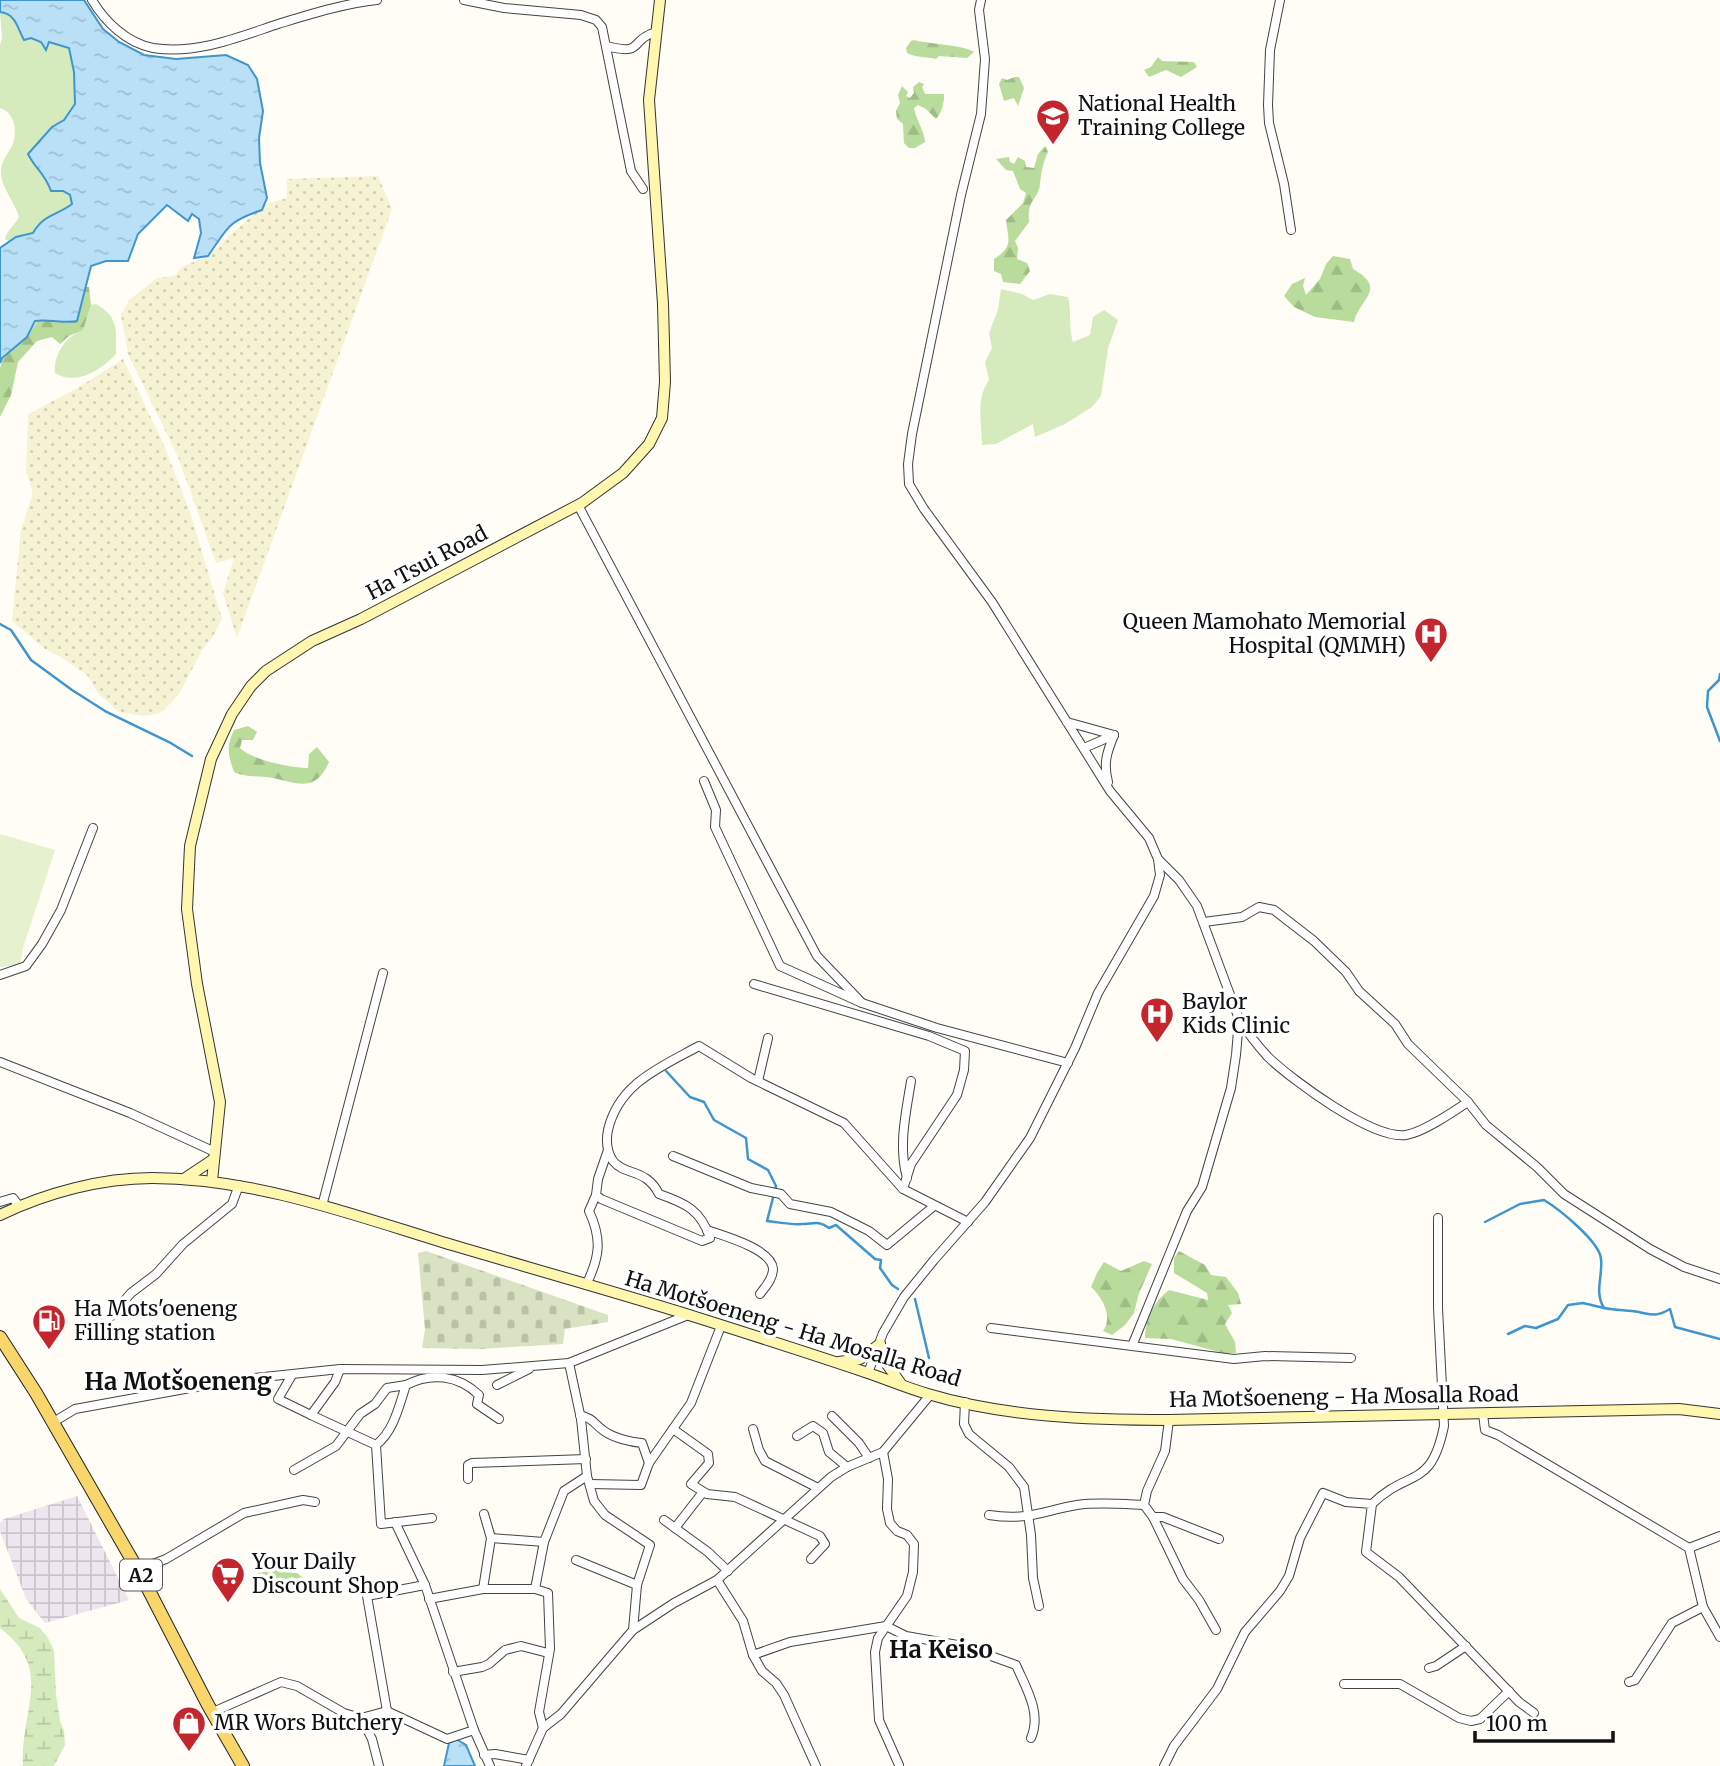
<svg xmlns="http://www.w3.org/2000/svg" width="1720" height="1766" font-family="Merriweather,serif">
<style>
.industrial{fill:url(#industrial-grid)}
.farmland{fill:url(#farmland-dots)}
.grass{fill:#d5ebbd}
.forest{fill:url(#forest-firs)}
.wetland{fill:url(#wetland-marsh)}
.cemetery{fill:url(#cemetery-stones)}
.pitch{fill:#e6f2cf}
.water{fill:url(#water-ripples);stroke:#3f96cf;stroke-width:2}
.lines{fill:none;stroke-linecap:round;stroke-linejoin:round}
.stream{stroke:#3f96cf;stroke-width:2.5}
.street-casing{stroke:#444;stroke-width:10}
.secondary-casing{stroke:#333;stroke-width:12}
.primary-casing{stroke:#222;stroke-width:14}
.street{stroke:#fff;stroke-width:8}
.secondary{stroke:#fff6b0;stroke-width:10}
.primary{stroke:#f9d66b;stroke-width:12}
.labels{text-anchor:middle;stroke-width:7;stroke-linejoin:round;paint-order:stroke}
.shield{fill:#fff;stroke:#585858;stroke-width:2}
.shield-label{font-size:19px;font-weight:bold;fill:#111}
.poi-label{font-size:21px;fill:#111;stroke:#fff;text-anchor:start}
.street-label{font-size:21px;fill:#111;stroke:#fff}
.quarter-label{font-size:24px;font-weight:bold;fill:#111;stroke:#fff}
</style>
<defs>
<pattern id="industrial-grid" width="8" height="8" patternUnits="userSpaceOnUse" patternTransform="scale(1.75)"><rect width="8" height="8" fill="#eee6ef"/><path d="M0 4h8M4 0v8" fill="none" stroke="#cbc4cc"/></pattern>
<pattern id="farmland-dots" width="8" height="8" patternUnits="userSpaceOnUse" patternTransform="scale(1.75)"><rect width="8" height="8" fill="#f6f3d4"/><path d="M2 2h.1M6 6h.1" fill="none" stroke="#d2cfb5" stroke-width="1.8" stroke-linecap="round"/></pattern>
<pattern id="forest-firs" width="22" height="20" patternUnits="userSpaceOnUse" patternTransform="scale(1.75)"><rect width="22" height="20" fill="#b9dc9c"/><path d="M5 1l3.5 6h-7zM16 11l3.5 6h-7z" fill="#9ebc85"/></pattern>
<pattern id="wetland-marsh" width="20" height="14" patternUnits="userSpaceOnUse" patternTransform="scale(1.75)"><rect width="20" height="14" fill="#d5ebbd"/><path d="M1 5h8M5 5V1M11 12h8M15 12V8" fill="none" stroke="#b6c8a1"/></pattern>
<pattern id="cemetery-stones" width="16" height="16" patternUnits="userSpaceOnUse" patternTransform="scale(1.75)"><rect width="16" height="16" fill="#d9e3c4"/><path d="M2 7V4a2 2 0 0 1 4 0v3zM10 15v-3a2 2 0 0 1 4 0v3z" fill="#b9c2a7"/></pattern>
<pattern id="water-ripples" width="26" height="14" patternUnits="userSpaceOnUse" patternTransform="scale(1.75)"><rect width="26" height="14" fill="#b9e0f7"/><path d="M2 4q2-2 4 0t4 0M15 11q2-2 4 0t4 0" fill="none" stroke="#9ebfd3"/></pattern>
</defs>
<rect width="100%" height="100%" fill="#fffdf5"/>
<!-- industrial -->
<polygon class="industrial" points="77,1496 129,1600 45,1623 26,1599 0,1531 0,1523 4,1519"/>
<!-- farmland -->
<g class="farmland">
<polygon points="378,176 392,209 237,638 223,593 234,558 216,563 178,457 128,354 121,315 129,300 157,278 175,276 181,267 208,256 263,205 287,198 287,179"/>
<polygon points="123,359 163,443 190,512 222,619 212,638 202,650 179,694 165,709 157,714 142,716 119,712 98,693 88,676 61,657 45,649 12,621 21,530 33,493 26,471 28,414 76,389"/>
</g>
<!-- grass -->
<g class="grass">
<path d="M0 12C16 14 17 27 24 40L31 38 69 48 74 72 75 104 64 120 52 127 32 162 45 175 51 191H63L70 195 72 204 37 225 33 233 16 237 10 242 5 239C7 230 15 225 19 217 15 203 4 191 1 176 0 162 6 157 12 146 18 133 15 112 0 108V45L2 38Z"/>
<path d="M1001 289 1022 294 1033 300 1050 294 1068 297C1072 312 1068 327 1073 342L1090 335 1093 317 1104 310 1118 320 1108 348 1101 396 1092 407 1065 424 1035 437 1033 424 996 444 982 445C982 421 975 401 989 380L985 362 992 348 989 333 998 310Z"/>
<path d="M96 304C119 317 116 330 116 354 101 370 77 386 55 373 53 355 66 336 83 330L91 305Z"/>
</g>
<!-- forest -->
<g class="forest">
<path d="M914 40C928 44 965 45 974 52L967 58 939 56 936 59C928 57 913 57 907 53L906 48 911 41Z"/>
<polygon points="1158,57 1162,61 1194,62 1197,67 1181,77 1166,70 1149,77 1144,70 1151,67"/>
<polygon points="1015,77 1019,77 1024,88 1018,106 1014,98 1004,101 999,84 1002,78 1007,80"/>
<path d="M919 82 924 84 922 87 925 94H944C945 100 941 115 936 119L926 109 918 105 914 108C916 120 924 130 925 142L915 148H909L904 143 903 124 897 119 896 111 900 103 898 95 902 86 908 92 906 96 910 98 914 93 913 87Z"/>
<path d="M1045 146 1048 152C1043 162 1041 173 1040 184 1038 201 1027 198 1029 222L1015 241 1018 248 1017 259 1027 263 1030 271 1020 284 1003 282 1001 274 994 271V259C1014 246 1008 240 1006 220L1023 203 1026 193 1020 189 1013 171 1006 170 996 159 1009 157 1010 162 1014 164 1018 157 1025 161 1026 167 1034 168 1038 154Z"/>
<path d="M1333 256 1350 259 1353 269C1388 289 1360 298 1354 322L1315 317 1294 307 1284 296 1292 284 1305 278 1303 286 1306 295 1320 279 1326 264Z"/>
<polygon points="81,286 89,287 91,305 83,330 69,336 60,344 52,337 37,341 18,362 11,395 0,417 0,369 2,358 15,344 27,338 38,320"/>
<path d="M248 726 257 732 253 740H242L240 748C252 760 291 768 308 768L309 754 317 747 329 762C316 792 299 784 273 778 260 775 246 778 234 772 228 755 226 746 234 730Z"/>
<path d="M1179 1251 1205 1265 1211 1275 1226 1277 1238 1293 1241 1304 1228 1305 1232 1313 1225 1324 1235 1342 1236 1353H1223L1171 1339 1145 1338C1145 1320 1154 1301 1169 1290L1208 1300 1207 1293 1174 1273V1258Z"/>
<path d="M1144 1261 1152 1264 1139 1293 1134 1313 1125 1325 1112 1335 1103 1331C1113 1317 1103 1298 1091 1287L1097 1273 1104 1262 1121 1271Z"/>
<path d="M278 1562 293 1573H297L319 1590 315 1595 308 1593 309 1588 306 1586 298 1590 292 1588 283 1590 265 1586 257 1574C263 1566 267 1563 278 1562Z"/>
</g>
<!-- wetland -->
<path class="wetland" d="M0 1589 19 1618 40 1628 48 1638 54 1651 56 1694 60 1721 64 1731 65 1745 54 1766H23C20 1709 55 1670 0 1628Z"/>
<!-- cemetery -->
<polygon class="cemetery" points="426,1251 608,1315 608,1322 565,1329 563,1344 479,1349 422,1348 425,1329 418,1253"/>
<!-- pitch -->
<polygon class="pitch" points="0,834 55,850 23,948 20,965 0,967"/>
<!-- water -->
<g class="water">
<path d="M0 0H84L103 29 119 42 144 55 176 59 226 55 248 65 257 79 263 111 259 138 260 163 267 198 262 210C226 222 228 228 208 256L194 258 201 233 199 219 192 214 188 221 167 205 138 234 128 261H106L91 266 77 321C68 324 48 319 35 321L27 337 2 358 0 363V248L16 237 33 233C44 214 56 216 72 204L70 195 63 191H51C44 172 36 170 28 154L52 127 64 120 75 104 74 72 69 48 49 42 46 50 41 42 31 38 24 40C17 27 16 14 0 12Z"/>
<polygon points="456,1739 466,1745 475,1766 444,1766 449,1743"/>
</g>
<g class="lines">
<!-- stream -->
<g class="stream">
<polyline points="0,624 11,630 31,660 72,690 105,711 169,742 192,756"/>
<polyline points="1720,674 1719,680 1708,691 1707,707 1720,741"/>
<path d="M666 1071 690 1097 704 1102 714 1120 746 1138 748 1159 768 1170 776 1186 767 1221C778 1222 790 1225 802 1224 813 1224 819 1220 829 1228L836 1225 875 1259 881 1260 880 1268 892 1285 898 1289"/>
<path d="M1485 1222 1520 1204 1544 1200C1559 1209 1600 1242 1601 1259 1603 1276 1594 1292 1604 1308 1614 1310 1623 1310 1632 1311 1650 1313 1653 1319 1670 1309L1675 1327 1720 1339"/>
<polyline points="915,1299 929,1358"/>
<polyline points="1508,1334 1525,1326 1536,1328 1558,1319 1568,1305 1583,1303 1604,1308"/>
</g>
<!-- street casing -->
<g class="street-casing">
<g id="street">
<path d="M92 0C105 22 127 43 153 48 196 55 239 37 278 24 308 15 346 3 377 0"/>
<polyline points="464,0 504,8 581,15 596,20 602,27 631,171 643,189"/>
<polyline points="1280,0 1270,50 1268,105 1269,123 1284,184 1291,230"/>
<path d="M606 46C646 56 628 40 656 32"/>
<polyline points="578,505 817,956 862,1003"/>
<polyline points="1067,722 1114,735"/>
<polyline points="1084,748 1114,735"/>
<polyline points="704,781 716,810 715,827 780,966 862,1003 937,1028 1068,1063"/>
<path d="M1108 782C1103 763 1107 752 1114 735"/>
<polyline points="1204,922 1242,917 1259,907 1274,910 1314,941 1346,972 1359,991 1395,1024 1408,1044 1468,1102 1486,1125 1537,1167 1564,1194 1650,1249 1684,1267 1720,1279"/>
<polyline points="0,975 26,966 42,944 61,910 93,828"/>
<polyline points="754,984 929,1036 965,1051 964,1070 957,1095 911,1164 903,1189"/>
<path d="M1239 1019C1247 1032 1257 1045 1268 1057 1292 1080 1373 1140 1406 1135 1424 1132 1453 1112 1468 1102"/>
<polyline points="0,1062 130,1113 215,1152"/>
<polyline points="758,1081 768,1038"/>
<path d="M608 1150 598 1179 596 1195 601 1199 702 1241 710 1238C701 1210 685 1203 659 1194 646 1168 625 1176 613 1161 607 1152 606 1140 608 1130 619 1083 661 1067 699 1046L751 1078 844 1123 903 1189 968 1222"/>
<polyline points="673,1156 751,1188 781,1194 790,1204 831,1212 869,1231 887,1245 934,1206"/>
<path d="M907 1178C898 1146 906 1113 911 1081"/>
<polyline points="0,1202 13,1198 19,1206"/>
<polyline points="322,1206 383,973"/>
<path d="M707 1230C724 1236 772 1249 773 1269 773 1279 765 1287 760 1294"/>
<path d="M586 1285C600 1257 602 1239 589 1211L596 1195"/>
<polyline points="103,1325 131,1293 156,1274 183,1244 232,1204 239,1185"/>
<polyline points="991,1328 1234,1359 1265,1356 1351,1358"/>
<polyline points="1132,1346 1187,1211 1202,1187 1231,1088 1236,1055 1239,1019 1197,906 1179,880 1158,859"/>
<polyline points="569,1363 581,1419 587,1476 594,1501 605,1515 650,1545 637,1585 633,1630"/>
<polyline points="340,1369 335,1382 311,1415 376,1445 381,1524 432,1518"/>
<polyline points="868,1373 883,1333 904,1297 934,1260 985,1202 1030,1138 1075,1048 1098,993 1154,896 1160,875 1158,859 1149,838 1110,791 992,602 924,509 909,484 908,464 912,434 961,195 981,114 985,59 979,10 981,0"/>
<polyline points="292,1375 278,1399 311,1415"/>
<polyline points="497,1385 529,1369"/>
<polyline points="965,1402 964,1424 969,1434 1009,1467 1024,1487 1031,1535 1033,1578 1039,1606"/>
<polyline points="1483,1414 1485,1430 1498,1435 1689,1548 1703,1607 1720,1637"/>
<path d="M580 1415C594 1419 593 1423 604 1431 614 1438 630 1442 642 1443L649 1463"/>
<polyline points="832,1416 859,1443 869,1458"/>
<polyline points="1169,1420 1165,1451 1147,1491 1144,1505 1153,1517 1183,1579 1199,1600 1216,1630"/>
<polyline points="52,1423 75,1409 234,1380 340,1369 482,1370 569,1363 688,1315"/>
<polyline points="673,1429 708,1454 709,1463 691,1484 707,1494 735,1497 820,1536 825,1544 811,1559"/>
<polyline points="753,1429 759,1450 765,1461 818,1488"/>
<polyline points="797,1436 813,1426 823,1433 829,1452 847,1467"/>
<path d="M376 1445C394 1431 399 1406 406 1385 431 1372 458 1375 479 1395L477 1404 499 1419"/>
<polyline points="883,1452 888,1479 887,1509 890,1523 897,1531 907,1535 914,1544 913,1572 907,1596 878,1638 875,1652 879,1720 899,1765"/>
<polyline points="294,1470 336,1446 360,1414 375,1404 387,1388 406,1385"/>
<polyline points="468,1479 468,1465 472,1463 586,1459"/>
<polyline points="590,1484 641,1485 649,1463 691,1403 721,1326"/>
<path d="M1372 1504C1409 1468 1431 1490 1444 1426L1438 1308V1218"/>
<path d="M989 1515C1027 1521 1042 1511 1077 1505 1098 1502 1122 1504 1144 1505"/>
<polyline points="1153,1517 1163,1517 1219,1539"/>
<polyline points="664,1520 708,1552 728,1571"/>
<polyline points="675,1528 703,1492"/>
<polyline points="491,1538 544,1542"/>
<polyline points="1689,1548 1720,1536"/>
<polyline points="576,1560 637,1585"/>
<polyline points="137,1570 166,1559 244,1513 303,1500 315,1502"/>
<polyline points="717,1580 743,1621 753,1655 762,1671 776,1683 784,1695 816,1766"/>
<polyline points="483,1589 491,1538 484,1514"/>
<polyline points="429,1599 483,1589 535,1589"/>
<path d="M753 1655 790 1642 886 1626 906 1636 963 1646 1016 1665C1026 1688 1042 1713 1031 1738"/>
<polyline points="1429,1668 1436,1666 1466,1646"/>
<polyline points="453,1672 482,1667 489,1664 505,1650 521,1646 548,1653"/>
<polyline points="1629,1682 1635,1680 1672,1623 1703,1607"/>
<polyline points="1344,1684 1400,1684 1459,1718 1471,1721 1480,1719 1509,1691"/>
<polyline points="387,1711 367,1596 425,1585"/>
<polyline points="213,1712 281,1682 297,1686 344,1713 361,1718 387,1711 447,1739 474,1730 425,1585 395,1522"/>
<polyline points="361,1718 372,1739 379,1766"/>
<polyline points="543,1728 539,1712 550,1649 548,1593 535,1589 544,1542 564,1491 587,1476"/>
<polyline points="474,1730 490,1766"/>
<polyline points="484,1755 495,1754 529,1760"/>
<polyline points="526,1766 543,1728 561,1714 633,1630 674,1603 717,1580 831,1477 847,1467 883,1452 930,1395"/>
<polyline points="1164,1766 1174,1746 1217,1689 1245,1632 1280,1591 1289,1576 1300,1538 1323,1493 1346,1502 1372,1504 1366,1552 1399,1577 1519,1702 1534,1713"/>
</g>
</g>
<!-- secondary casing -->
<g class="secondary-casing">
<g id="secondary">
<polyline points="184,1179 214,1159"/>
<polyline points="212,1181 220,1102 197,984 187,909 190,846 211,759 232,714 251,686 266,671 312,641 361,619 582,503 623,473 649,444 662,418 665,382 663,304 649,100 660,0"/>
<path d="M0 1215C46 1193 101 1178 152 1178 252 1178 348 1213 442 1242 523 1266 605 1289 686 1314 746 1333 806 1352 865 1372 886 1379 907 1388 928 1394 1005 1417 1089 1420 1169 1420L1679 1409 1720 1414"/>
<polyline points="880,1344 884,1360 901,1384"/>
<polyline points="839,1362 860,1359 880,1344"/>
</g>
</g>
<!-- primary casing -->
<g class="primary-casing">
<polyline id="primary" points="0,1337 36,1393 143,1579 208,1705 243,1766"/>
</g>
<!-- street -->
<use href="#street" class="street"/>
<!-- secondary -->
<use href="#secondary" class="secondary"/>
<!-- primary -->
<use href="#primary" class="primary"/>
</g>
<!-- icons -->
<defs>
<g id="university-pin" transform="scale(1.75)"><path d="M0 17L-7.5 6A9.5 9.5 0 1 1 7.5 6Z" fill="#c4262e" stroke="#fff"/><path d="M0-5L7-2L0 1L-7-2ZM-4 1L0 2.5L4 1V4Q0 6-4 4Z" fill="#fff"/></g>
<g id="hospital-pin" transform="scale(1.75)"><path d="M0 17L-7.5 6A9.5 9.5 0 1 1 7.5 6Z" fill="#c4262e" stroke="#fff"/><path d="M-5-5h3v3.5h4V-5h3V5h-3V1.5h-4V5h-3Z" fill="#fff"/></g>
<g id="fuel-pin" transform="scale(1.75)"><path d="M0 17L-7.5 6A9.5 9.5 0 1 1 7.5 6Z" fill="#c4262e" stroke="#fff"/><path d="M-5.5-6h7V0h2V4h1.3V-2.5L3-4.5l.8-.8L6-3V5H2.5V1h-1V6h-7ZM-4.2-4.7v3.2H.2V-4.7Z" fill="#fff"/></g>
<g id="supermarket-pin" transform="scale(1.75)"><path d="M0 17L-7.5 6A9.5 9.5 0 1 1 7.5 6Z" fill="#c4262e" stroke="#fff"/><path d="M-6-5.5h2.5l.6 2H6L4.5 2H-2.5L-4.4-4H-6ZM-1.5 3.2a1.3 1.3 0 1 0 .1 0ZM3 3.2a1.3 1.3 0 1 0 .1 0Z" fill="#fff"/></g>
<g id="shop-pin" transform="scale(1.75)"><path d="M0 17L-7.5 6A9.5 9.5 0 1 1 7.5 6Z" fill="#c4262e" stroke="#fff"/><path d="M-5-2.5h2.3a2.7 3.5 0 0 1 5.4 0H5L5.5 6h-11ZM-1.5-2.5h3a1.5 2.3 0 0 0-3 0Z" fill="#fff"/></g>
</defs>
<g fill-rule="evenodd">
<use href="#university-pin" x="1053" y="116"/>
<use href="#hospital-pin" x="1431" y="634"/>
<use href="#hospital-pin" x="1157" y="1014"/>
<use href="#fuel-pin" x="49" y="1321"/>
<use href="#supermarket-pin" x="228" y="1574"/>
<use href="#shop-pin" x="189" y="1723"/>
</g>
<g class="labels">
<!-- shield labels -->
<rect class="shield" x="120" y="1559.5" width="42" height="31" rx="5"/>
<g class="shield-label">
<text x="141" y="1582">A2</text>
</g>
<!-- poi labels -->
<g class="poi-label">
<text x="1078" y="111">National Health<tspan x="1078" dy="24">Training College</tspan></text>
<text x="1406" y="629" text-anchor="end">Queen Mamohato Memorial<tspan x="1406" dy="24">Hospital (QMMH)</tspan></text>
<text x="1182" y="1009">Baylor<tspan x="1182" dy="24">Kids Clinic</tspan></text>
<text x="74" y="1316">Ha Mots'oeneng<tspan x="74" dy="24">Filling station</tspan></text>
<text x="252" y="1569">Your Daily<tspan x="252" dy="24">Discount Shop</tspan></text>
<text x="214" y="1730">MR Wors Butchery</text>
</g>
<!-- street labels -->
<g class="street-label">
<text transform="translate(427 563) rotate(-28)" y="7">Ha Tsui Road</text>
<text transform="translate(793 1329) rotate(17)" y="7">Ha Motšoeneng - Ha Mosalla Road</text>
<text transform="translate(1344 1397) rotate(-1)" y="7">Ha Motšoeneng - Ha Mosalla Road</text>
</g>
<!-- quarter labels -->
<g class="quarter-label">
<text x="178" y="1390">Ha Motšoeneng</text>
<text x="941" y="1658">Ha Keiso</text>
</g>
</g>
<!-- scale -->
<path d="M1475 1731v10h138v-10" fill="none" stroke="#111111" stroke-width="3.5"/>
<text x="1486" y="1731" font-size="21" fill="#111111" stroke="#ffffff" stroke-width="5" paint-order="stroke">100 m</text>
</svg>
